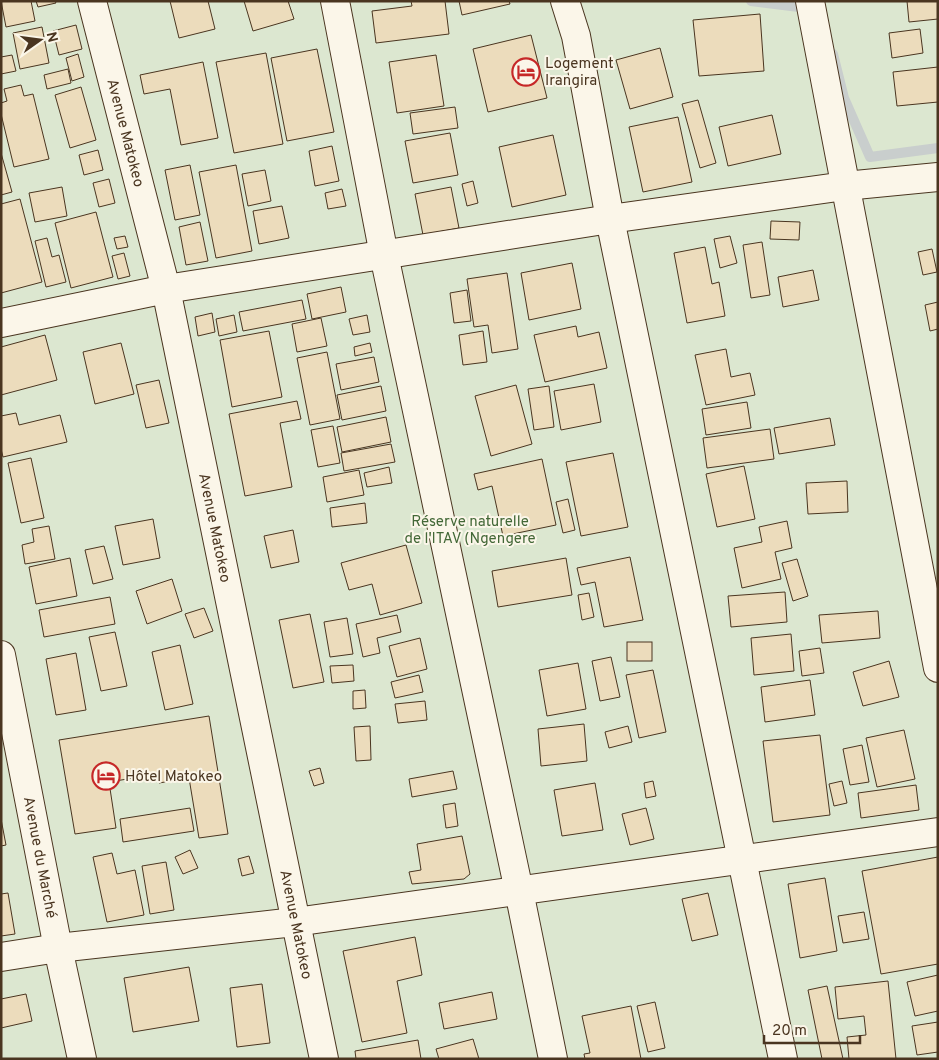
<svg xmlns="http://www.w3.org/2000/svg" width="939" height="1060" font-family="Overpass,sans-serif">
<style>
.green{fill:#dce7d0;stroke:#887966}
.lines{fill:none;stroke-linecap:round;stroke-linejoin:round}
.stream{stroke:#c9cecd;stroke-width:10}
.building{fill:#ecdcbc;stroke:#4a3520}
.minor-casing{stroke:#4a3520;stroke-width:30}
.minor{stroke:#fbf6e9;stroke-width:28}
.labels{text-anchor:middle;stroke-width:4;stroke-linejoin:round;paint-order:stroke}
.poi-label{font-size:15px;fill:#4a3520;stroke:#fbf6e9;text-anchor:start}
.street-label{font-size:15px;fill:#4a3520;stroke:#fbf6e9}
.park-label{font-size:15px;fill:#436837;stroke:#fbf6e9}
</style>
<rect width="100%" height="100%" fill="#fbf6e9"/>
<!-- green -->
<rect class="green" x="1" y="1" width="937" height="1058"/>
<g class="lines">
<!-- stream -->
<g class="stream">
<polyline points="751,1 807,8 808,11"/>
<polyline points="833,54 844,98 870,157 938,148"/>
</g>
</g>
<!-- building -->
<g class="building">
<polygon points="1,1 31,1 35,21 6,27"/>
<polygon points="36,1 55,1 56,3 38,7"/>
<polygon points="170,1 208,1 215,29 179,38"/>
<polygon points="244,1 288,1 294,19 253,31"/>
<polygon points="411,1 445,1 449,34 376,43 372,11 412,6"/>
<polygon points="459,1 509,1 510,4 462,15"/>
<polygon points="907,1 938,1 938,19 909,22"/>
<polygon points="760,14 764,71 699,76 693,20"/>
<polygon points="76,25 82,49 59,55 53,31"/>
<polygon points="42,27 49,63 20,69 13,33"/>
<polygon points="920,29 923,53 892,58 889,33"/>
<polygon points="531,35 547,98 488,112 473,49"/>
<polygon points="660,48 673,97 630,109 616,60"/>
<polygon points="317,49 334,132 287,141 271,58"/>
<polygon points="266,53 283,144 234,153 216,62"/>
<polygon points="78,54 84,77 72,81 66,58"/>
<polygon points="12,55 16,71 1,74 1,57"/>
<polygon points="436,55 444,106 397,113 389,62"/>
<polygon points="203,62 218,138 181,145 170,89 144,94 140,75"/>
<polygon points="938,67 938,102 897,106 893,72"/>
<polygon points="68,69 71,83 47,89 44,75"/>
<polygon points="21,85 24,96 33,94 49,159 14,167 1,114 1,103 7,101 4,89"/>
<polygon points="81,87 96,140 70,148 55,95"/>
<polygon points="698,100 716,163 700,168 682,104"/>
<polygon points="455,107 458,128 413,134 410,113"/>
<polygon points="772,115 781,154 728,166 719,127"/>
<polygon points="678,117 692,182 643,192 629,127"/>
<polygon points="450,133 458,175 413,183 405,141"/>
<polygon points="553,135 566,195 512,207 499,147"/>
<polygon points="332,146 339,181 315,186 309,151"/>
<polygon points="98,150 103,170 84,175 79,155"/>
<polygon points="1,153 12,192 1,195"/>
<polygon points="190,165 200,215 175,220 165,170"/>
<polygon points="236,165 252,251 216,258 199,172"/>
<polygon points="265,170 271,201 248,206 242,174"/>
<polygon points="109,179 115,203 99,207 93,183"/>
<polygon points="473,181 478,203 467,206 462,184"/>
<polygon points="62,187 67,216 35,222 29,193"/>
<polygon points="451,187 459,228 423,235 415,194"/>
<polygon points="342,189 346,206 328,209 325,193"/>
<polygon points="20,199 42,282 1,293 1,204"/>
<polygon points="282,206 289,238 259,244 253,211"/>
<polygon points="96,212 113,277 71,288 55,223"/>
<polygon points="771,221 800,222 799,240 770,239"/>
<polygon points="200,222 208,261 186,265 179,227"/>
<polygon points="125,236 128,247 117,249 114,238"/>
<polygon points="730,236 737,263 720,268 714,239"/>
<polygon points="47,238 52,257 59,255 66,282 46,287 35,241"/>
<polygon points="762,242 770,295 751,298 743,245"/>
<polygon points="705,247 712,284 719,282 725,316 687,323 674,253"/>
<polygon points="932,249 937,272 923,275 918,252"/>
<polygon points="124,253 130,276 118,279 112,256"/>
<polygon points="572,263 581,309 529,320 521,273"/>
<polygon points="813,270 819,300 783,307 778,277"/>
<polygon points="507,273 518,349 492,353 488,325 474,327 467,279"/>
<polygon points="341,287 346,312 312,319 307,294"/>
<polygon points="467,290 471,321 454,323 450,293"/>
<polygon points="302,300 306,319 243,331 239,312"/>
<polygon points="938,302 938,329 930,331 925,305"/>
<polygon points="212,313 215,332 198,336 195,317"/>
<polygon points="234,315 237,332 219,336 216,319"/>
<polygon points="367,315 370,332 353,335 349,319"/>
<polygon points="321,318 327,346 297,352 292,324"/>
<polygon points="576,326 578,337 599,332 607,368 545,382 534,335"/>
<polygon points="269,331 282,397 232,407 220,340"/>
<polygon points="483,331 487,362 463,365 459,335"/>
<polygon points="45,335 57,380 1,395 1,347"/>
<polygon points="121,343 134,394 95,404 83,352"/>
<polygon points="370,343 372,352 355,356 354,347"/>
<polygon points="726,349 731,377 750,373 755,395 706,405 695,355"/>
<polygon points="327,352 340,419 310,425 297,358"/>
<polygon points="374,357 379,382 341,390 336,364"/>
<polygon points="159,380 169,423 146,428 136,385"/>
<polygon points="594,384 601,422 561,430 554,391"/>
<polygon points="516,385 532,444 491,456 475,396"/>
<polygon points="381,386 386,411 342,420 337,395"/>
<polygon points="549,386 554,427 534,430 528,389"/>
<polygon points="297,401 301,419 280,423 292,487 245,496 229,414"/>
<polygon points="747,402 751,428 706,435 702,409"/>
<polygon points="16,413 19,425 60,415 67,442 3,457 1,449 1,416"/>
<polygon points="386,417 391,442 342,452 337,427"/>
<polygon points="830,418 835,445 779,454 774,428"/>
<polygon points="333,426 340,463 318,467 311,430"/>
<polygon points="770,429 774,459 707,468 703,438"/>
<polygon points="391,444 395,462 344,471 341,453"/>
<polygon points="613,453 628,527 581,536 566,462"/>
<polygon points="31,458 44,518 21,523 8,463"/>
<polygon points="542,459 556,525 503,536 492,486 478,490 474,474"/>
<polygon points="744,466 755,519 717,527 706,474"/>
<polygon points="389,467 392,483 367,487 364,473"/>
<polygon points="359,470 364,495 327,502 323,477"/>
<polygon points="847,481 848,512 808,514 806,483"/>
<polygon points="568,499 575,530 563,533 556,502"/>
<polygon points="365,503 367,523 332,527 330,508"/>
<polygon points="153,519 160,558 123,565 115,526"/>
<polygon points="787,521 792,548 775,552 781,579 742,588 734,548 762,542 759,527"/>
<polygon points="49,526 55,559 25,564 22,545 34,542 32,529"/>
<polygon points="293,530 299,562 271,568 264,536"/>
<polygon points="406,545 422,603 380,615 372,584 349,590 341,563"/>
<polygon points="104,546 113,579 93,584 85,550"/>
<polygon points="630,557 643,620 604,627 595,582 581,585 577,568"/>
<polygon points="70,558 77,596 36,604 29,567"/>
<polygon points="566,558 572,595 498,607 492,571"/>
<polygon points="797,559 808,596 793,601 782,563"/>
<polygon points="172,579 182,611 147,624 136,591"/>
<polygon points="785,592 787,622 731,627 728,596"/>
<polygon points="589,593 594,617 582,620 578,595"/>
<polygon points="110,597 115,624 44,637 39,610"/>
<polygon points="204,608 213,631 194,638 185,614"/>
<polygon points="878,611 880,638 822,643 819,615"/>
<polygon points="310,614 324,682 293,688 279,620"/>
<polygon points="397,615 401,632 377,638 380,653 363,657 356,624"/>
<polygon points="347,618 353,654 330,657 324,622"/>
<polygon points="115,632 127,686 101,691 89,637"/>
<polygon points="791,634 794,671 754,675 751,638"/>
<polygon points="420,638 427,669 397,677 389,646"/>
<rect x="627" y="642" width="25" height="19"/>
<polygon points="180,645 193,704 165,710 152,652"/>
<polygon points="820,648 824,673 802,676 799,651"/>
<polygon points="76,653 86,710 56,715 46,659"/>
<polygon points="611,657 620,697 600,701 592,661"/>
<polygon points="889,661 899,697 863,706 853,672"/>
<polygon points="578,663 586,709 547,716 539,670"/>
<polygon points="353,665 354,681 332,683 330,666"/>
<polygon points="653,670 666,732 639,738 626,675"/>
<polygon points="419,675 423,692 395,698 391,682"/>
<polygon points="810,680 815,715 765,722 761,687"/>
<polygon points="365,690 366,708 353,709 353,691"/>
<polygon points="425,701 427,720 398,723 395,704"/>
<polygon points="209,716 228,834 199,838 189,778 159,783 158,774 109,782 116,828 75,834 59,740"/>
<polygon points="584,724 587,761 541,766 538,729"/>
<polygon points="370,726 371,760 356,761 354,727"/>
<polygon points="628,726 632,742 609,748 605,732"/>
<polygon points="904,730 915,779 877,787 866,738"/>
<polygon points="820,735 830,815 773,822 763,741"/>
<polygon points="862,745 869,782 850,785 843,749"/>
<polygon points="320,768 324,783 314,786 309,771"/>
<polygon points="453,771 457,789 412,797 409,779"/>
<polygon points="653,781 656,796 646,798 644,783"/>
<polygon points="842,781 847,803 834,806 829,784"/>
<polygon points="595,783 603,830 562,836 554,790"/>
<polygon points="916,785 919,810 861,818 858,793"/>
<polygon points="455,803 458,826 446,828 443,805"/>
<polygon points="190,808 194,831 123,842 120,819"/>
<polygon points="646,808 654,839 630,845 622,814"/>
<polygon points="1,819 6,845 1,846"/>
<polygon points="462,836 470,874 464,879 412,884 409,872 421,870 417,844"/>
<polygon points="190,850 198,868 183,874 175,857"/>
<polygon points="112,853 117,874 135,870 144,915 107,922 93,857"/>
<polygon points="249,856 254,873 242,876 238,859"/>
<polygon points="938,857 938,964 881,974 862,871"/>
<polygon points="166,862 174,910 150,914 142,866"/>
<polygon points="825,878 837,951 800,958 788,884"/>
<polygon points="8,893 15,934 1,936 1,894"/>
<polygon points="708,893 718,935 692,941 682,899"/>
<polygon points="864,912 869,939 843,943 838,916"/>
<polygon points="415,937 422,975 397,981 407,1033 362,1042 343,951"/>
<polygon points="189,967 199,1021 133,1032 124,978"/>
<polygon points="938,975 938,1011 915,1016 907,982"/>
<polygon points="888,981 896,1059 849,1059 847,1037 866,1035 864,1016 838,1019 835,987"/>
<polygon points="262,984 270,1043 237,1047 230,988"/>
<polygon points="827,986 843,1059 822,1059 808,990"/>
<polygon points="492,992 497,1019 444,1029 439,1003"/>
<polygon points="26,994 32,1021 1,1028 1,999"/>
<polygon points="655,1002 665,1048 648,1052 637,1006"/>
<polygon points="631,1006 641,1059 585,1059 584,1054 590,1053 582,1016"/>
<polygon points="938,1022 938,1052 917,1055 912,1026"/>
<polygon points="473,1039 479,1059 439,1059 436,1049"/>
<polygon points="418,1040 421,1059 356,1059 355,1051"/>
</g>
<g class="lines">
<!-- minor casing -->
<g class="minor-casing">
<g id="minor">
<path id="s1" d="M92 1 166 289 324 1059"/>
<polyline points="335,1 384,255 519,891 553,1059"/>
<polyline points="565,1 576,36 610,219 783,1059"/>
<polyline points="810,1 938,668"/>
<polyline points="1,323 166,289 610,219 845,186 938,177"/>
<path id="s2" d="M1 655 58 948 82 1059"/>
<polyline points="1,957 58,948 295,922 938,832"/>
</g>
</g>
<!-- minor -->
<use href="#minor" class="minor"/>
</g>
<!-- icons -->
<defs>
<g id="hotel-ring" transform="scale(1.4375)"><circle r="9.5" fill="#fbf6e9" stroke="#c62828" stroke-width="1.5"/><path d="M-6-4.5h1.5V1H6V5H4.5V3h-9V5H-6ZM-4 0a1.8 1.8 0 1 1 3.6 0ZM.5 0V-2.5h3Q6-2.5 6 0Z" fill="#c62828"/></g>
</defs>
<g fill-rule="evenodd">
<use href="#hotel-ring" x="526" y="72"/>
<use href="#hotel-ring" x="106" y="776"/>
</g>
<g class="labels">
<!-- poi labels -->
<g class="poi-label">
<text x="545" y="68">Logement<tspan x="545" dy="17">Irangira</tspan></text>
<text x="125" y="781">Hôtel Matokeo</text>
</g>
<!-- street labels -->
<g class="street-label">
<text dy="5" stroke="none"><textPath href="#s1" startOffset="136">Avenue Matokeo</textPath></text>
<text dy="5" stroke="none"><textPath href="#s1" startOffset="541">Avenue Matokeo</textPath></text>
<text dy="5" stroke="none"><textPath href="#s2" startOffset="206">Avenue du Marché</textPath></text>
<text dy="5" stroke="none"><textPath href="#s1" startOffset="946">Avenue Matokeo</textPath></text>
</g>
<!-- park labels -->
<g class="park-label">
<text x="470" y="526">Réserve naturelle<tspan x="470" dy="17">de l'ITAV (Ngengere</tspan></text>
</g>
</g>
<!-- border -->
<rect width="939" height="1060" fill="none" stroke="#4a3520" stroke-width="5"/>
<!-- north arrow -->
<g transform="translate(40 40) rotate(76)" stroke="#fbf6e9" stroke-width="4" paint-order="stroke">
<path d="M0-4L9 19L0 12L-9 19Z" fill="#4a3520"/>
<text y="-8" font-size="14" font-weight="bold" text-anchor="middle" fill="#4a3520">N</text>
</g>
<!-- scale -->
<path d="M764 1035v8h96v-8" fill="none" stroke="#4a3520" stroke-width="2.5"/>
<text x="772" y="1035" font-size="15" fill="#4a3520" stroke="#fbf6e9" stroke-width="4" paint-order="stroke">20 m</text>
</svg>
